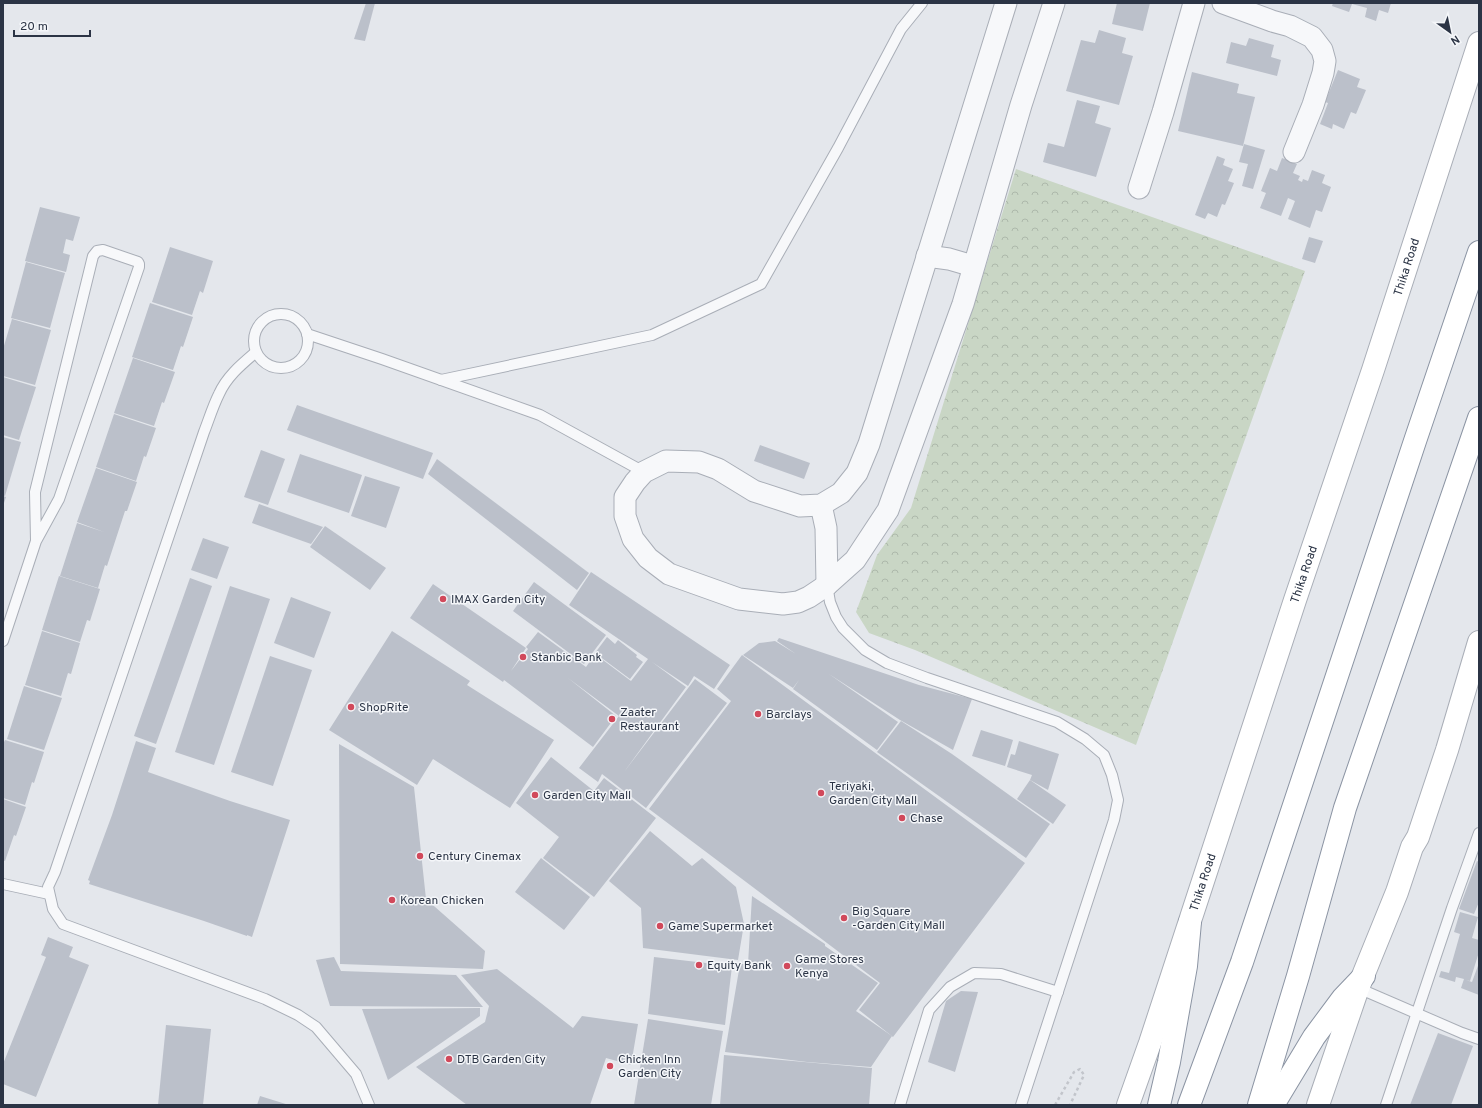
<svg xmlns="http://www.w3.org/2000/svg" width="1482" height="1108" font-family="Overpass,sans-serif">
<style>
.forest{fill:url(#forest-crowns)}
.building{fill:#bbc0ca}
.lines{fill:none;stroke-linecap:round;stroke-linejoin:round}
.service-casing{stroke:#a9aeb7;stroke-width:12}
.minor-casing{stroke:#a9aeb7;stroke-width:23}
.secondary-casing{stroke:#a9aeb7;stroke-width:24}
.trunk-casing{stroke:#8b94a3;stroke-width:24}
.path{stroke:#c2c5cb;stroke-width:2.5;stroke-dasharray:3 3;stroke-linecap:butt}
.service{stroke:#f7f8fa;stroke-width:10}
.minor{stroke:#f7f8fa;stroke-width:21}
.secondary{stroke:#fff;stroke-width:22}
.trunk{stroke:#fff;stroke-width:22}
.poi-dot{fill:#d1495b;stroke:#f4f6f9;stroke-width:1.5}
.labels{text-anchor:middle;stroke-width:3;stroke-linejoin:round;paint-order:stroke}
.street-label{font-size:12px;fill:#2b3445;stroke:#f4f6f9}
.poi-label{font-size:12px;fill:#2b3445;stroke:#f4f6f9;text-anchor:start}
</style>
<defs>
<pattern id="forest-crowns" width="20" height="18" patternUnits="userSpaceOnUse"><rect width="20" height="18" fill="#c9d6c5"/><path d="M2 6a3 3 0 1 1 6 0M12 15a3 3 0 1 1 6 0" fill="none" stroke="#adb8ab"/></pattern>
</defs>
<rect width="100%" height="100%" fill="#e4e7ec"/>
<!-- forest -->
<polygon class="forest" points="1016,169 1305,271 1136,745 915,650 869,633 856,612 877,555 911,508"/>
<!-- building -->
<g class="building">
<polygon points="366,3 375,3 365,41 354,39"/>
<polygon points="1117,3 1150,3 1143,31 1112,24"/>
<polygon points="1333,3 1391,3 1388,13 1379,10 1376,21 1365,17 1367,8 1352,4 1349,12 1332,6"/>
<polygon points="1099,30 1126,38 1122,53 1133,56 1119,105 1066,91 1081,40 1095,43"/>
<polygon points="1249,38 1274,45 1271,57 1281,60 1277,76 1226,63 1231,42 1246,46"/>
<polygon points="1338,70 1360,79 1357,87 1366,90 1356,114 1351,112 1344,129 1333,124 1332,129 1320,124 1328,103 1325,102"/>
<polygon points="1192,72 1239,84 1237,93 1255,97 1243,146 1178,131"/>
<polygon points="1077,100 1100,106 1095,123 1111,128 1096,177 1043,162 1048,143 1064,147"/>
<polygon points="1244,144 1265,150 1253,189 1242,186 1248,164 1239,162"/>
<polygon points="1217,156 1225,159 1223,165 1233,169 1228,181 1234,183 1225,205 1222,204 1217,217 1208,213 1205,219 1195,215"/>
<polygon points="1282,158 1297,164 1293,173 1300,176 1298,180 1302,182 1303,179 1308,181 1312,170 1325,175 1322,183 1331,187 1322,212 1316,210 1310,228 1288,219 1295,201 1288,198 1281,216 1260,208 1266,193 1261,191 1270,168 1277,171"/>
<polygon points="40,207 80,217 73,241 66,239 63,253 70,255 66,272 25,261"/>
<polygon points="1309,237 1323,241 1315,263 1302,259"/>
<polygon points="170,247 213,261 203,293 200,291 192,315 152,302"/>
<polygon points="26,262 65,273 50,328 11,318"/>
<polygon points="150,303 193,317 183,347 181,346 173,370 132,357"/>
<polygon points="12,319 51,330 35,385 3,376 3,349"/>
<polygon points="133,358 175,372 164,403 162,402 154,426 114,413"/>
<polygon points="3,377 36,387 19,440 3,435"/>
<polygon points="297,405 433,453 423,479 287,430"/>
<polygon points="114,414 156,428 146,457 144,456 136,481 96,467"/>
<polygon points="3,437 21,442 5,496 3,495"/>
<polygon points="760,445 810,463 804,479 754,461"/>
<polygon points="261,450 285,459 268,505 244,497"/>
<polygon points="300,454 362,475 349,513 287,492"/>
<polygon points="437,459 589,573 577,590 428,474"/>
<polygon points="96,468 137,482 127,511 125,511 107,566 105,565 98,588 60,576 77,523 104,532 77,522"/>
<polygon points="365,476 400,487 386,528 351,516"/>
<polygon points="3,496 6,497 3,506"/>
<polygon points="259,504 323,527 311,544 252,523"/>
<polygon points="325,526 386,568 370,590 310,547"/>
<polygon points="203,538 229,547 217,579 191,570"/>
<polygon points="591,572 730,665 714,689 694,676 688,686 652,662 686,687 624,772 695,679 727,703 646,808 602,774 598,782 579,768 619,716 568,678 616,716 593,747 504,680 503,682 410,618 433,584 526,648 511,671 528,649 526,647 538,632 586,667 595,654 631,681 648,659 569,605"/>
<polygon points="59,576 100,589 90,621 87,620 80,642 42,630"/>
<polygon points="190,578 212,586 156,744 134,736"/>
<polygon points="534,582 606,635 584,664 513,611"/>
<polygon points="230,586 270,599 214,765 175,752"/>
<polygon points="291,597 331,612 314,658 274,643"/>
<polygon points="42,631 80,643 71,674 68,673 61,696 25,685"/>
<polygon points="392,631 470,681 467,685 554,740 510,808 433,759 417,785 329,730"/>
<polygon points="607,637 615,644 618,640 637,655 636,657 643,662 630,679 595,653"/>
<polygon points="779,638 919,685 972,699 953,750 900,720 829,674 898,722 877,750 793,689 799,680 793,688 743,655 759,643 775,641 796,654 777,641"/>
<polygon points="742,655 1025,863 893,1037 859,1010 880,983 649,809 731,701 717,689"/>
<polygon points="270,656 312,670 273,786 231,772"/>
<polygon points="24,686 62,698 44,750 7,739"/>
<polygon points="901,721 952,754 1050,824 1026,858 877,752"/>
<polygon points="981,730 1013,740 1005,766 972,756"/>
<polygon points="5,740 44,752 34,783 32,782 25,805 3,798 3,744"/>
<polygon points="136,741 156,748 148,772 230,801 290,820 252,937 247,935 247,936 204,921 89,884 90,881 88,880 112,815"/>
<polygon points="1019,741 1059,754 1048,790 1030,780 1032,775 1007,767 1011,754 1015,755"/>
<polygon points="339,744 414,787 426,899 485,951 483,969 340,964"/>
<polygon points="551,757 594,791 604,778 656,818 594,897 543,858 559,837 516,803"/>
<polygon points="1030,780 1066,805 1053,824 1017,799"/>
<polygon points="3,799 26,807 16,836 14,835 5,861 3,860"/>
<polygon points="650,831 692,866 702,858 736,887 744,924 738,960 643,948 641,908 609,881"/>
<polygon points="541,858 590,897 564,930 515,892"/>
<polygon points="1477,861 1479,862 1479,902 1474,914 1459,909"/>
<polygon points="752,896 825,944 825,946 878,983 856,1011 892,1036 871,1067 807,1062 725,1052 740,964 748,964"/>
<polygon points="1460,912 1478,917 1472,938 1479,940 1479,952 1470,981 1466,980 1472,982 1479,963 1479,995 1461,988 1464,979 1456,977 1455,982 1439,977 1441,971 1449,973 1460,934 1454,932"/>
<polygon points="48,937 73,947 69,957 89,965 36,1097 3,1084 3,1064 46,957 41,955"/>
<polygon points="334,957 341,971 456,975 483,1007 330,1006 316,960"/>
<polygon points="654,957 732,966 725,1025 648,1014"/>
<polygon points="497,969 573,1028 582,1016 638,1024 631,1065 606,1058 590,1105 467,1105 416,1067 485,1022 489,1006 461,975"/>
<polygon points="961,991 978,992 955,1072 928,1062 946,1001"/>
<polygon points="480,1008 480,1016 388,1080 362,1009"/>
<polygon points="648,1019 723,1031 711,1105 634,1105"/>
<polygon points="166,1025 211,1029 203,1105 158,1105"/>
<polygon points="1438,1033 1473,1046 1451,1105 1410,1105"/>
<polygon points="724,1055 872,1068 869,1105 720,1105"/>
<polygon points="260,1096 289,1105 257,1105"/>
</g>
<g class="lines">
<!-- service casing -->
<g class="service-casing">
<g id="service">
<circle cx="281" cy="341" r="27"/>
<polyline points="307,334 382,359 540,415 644,472"/>
<path d="M256 352C242 364 227 376 219 394 213 406 209 419 204 432L55 872 48 887 53 909 63 924 265 999 298 1015 316 1027 356 1074 369 1105"/>
<polyline points="441,380 652,335 761,284 838,148 901,29 922,3"/>
<polyline points="827,585 830,602 836,617 843,628 865,650 887,663 927,678 1057,722 1085,739 1104,755 1112,775 1118,800 1114,820 1021,1105"/>
<polyline points="3,641 36,541 59,499 139,267 139,264 138,262 103,250 97,251 93,256 35,492 36,541"/>
<polyline points="3,884 49,894"/>
<polyline points="1358,988 1462,1033 1479,1039"/>
<polyline points="900,1105 929,1010 950,987 974,973 1001,974 1058,992"/>
<polyline points="1386,1105 1452,908 1479,833"/>
</g>
</g>
<!-- minor casing -->
<g class="minor-casing">
<g id="minor">
<polyline points="1006,3 869,444 857,473 841,493 821,505 800,506 754,491 718,469 699,462 666,461 644,472 635,482 625,497 625,516 633,539 648,558 669,574 739,599 783,604 798,602 809,597 827,585 855,560 888,510 963,304 1021,105 1054,3"/>
<polyline points="1223,3 1272,21 1290,26 1312,37 1322,50 1325,61 1323,73 1313,105 1294,152"/>
<polyline points="1139,188 1163,112 1194,3"/>
<polyline points="927,256 949,259 973,266"/>
<polyline points="821,505 826,528 827,585"/>
</g>
</g>
<!-- secondary casing -->
<g class="secondary-casing">
<g id="secondary">
<path id="s1" d="M1128 1105 1150 1043 1295 600 1373 370 1479 43"/>
<polyline points="1318,1105 1358,988 1397,892 1412,847 1418,837 1447,750 1479,642"/>
</g>
</g>
<!-- trunk casing -->
<g class="trunk-casing">
<g id="trunk">
<polyline points="1159,1105 1169,1062 1186,966 1190,922"/>
<polyline points="1189,1105 1242,962 1415,441 1479,252"/>
<polyline points="1259,1105 1298,976 1345,808 1479,418"/>
<polyline points="1273,1105 1314,1037 1343,998 1364,976"/>
</g>
</g>
<!-- path -->
<polyline class="path" points="1055,1105 1074,1072 1080,1069 1084,1075 1070,1105"/>
<!-- service -->
<use href="#service" class="service"/>
<!-- minor -->
<use href="#minor" class="minor"/>
<!-- secondary -->
<use href="#secondary" class="secondary"/>
<!-- trunk -->
<use href="#trunk" class="trunk"/>
</g>
<!-- markers -->
<g class="poi-dot">
<circle cx="443" cy="599" r="4"/>
<circle cx="523" cy="657" r="4"/>
<circle cx="351" cy="707" r="4"/>
<circle cx="758" cy="714" r="4"/>
<circle cx="612" cy="719" r="4"/>
<circle cx="821" cy="793" r="4"/>
<circle cx="535" cy="795" r="4"/>
<circle cx="902" cy="818" r="4"/>
<circle cx="420" cy="856" r="4"/>
<circle cx="392" cy="900" r="4"/>
<circle cx="844" cy="918" r="4"/>
<circle cx="660" cy="926" r="4"/>
<circle cx="699" cy="965" r="4"/>
<circle cx="787" cy="966" r="4"/>
<circle cx="449" cy="1059" r="4"/>
<circle cx="610" cy="1066" r="4"/>
</g>
<g class="labels">
<!-- street labels -->
<g class="street-label">
<text dy="4" stroke="none"><textPath href="#s1" startOffset="883">Thika Road</textPath></text>
<text dy="4" stroke="none"><textPath href="#s1" startOffset="559">Thika Road</textPath></text>
<text dy="4" stroke="none"><textPath href="#s1" startOffset="235">Thika Road</textPath></text>
</g>
<!-- poi labels -->
<g class="poi-label">
<text x="451" y="603">IMAX Garden City</text>
<text x="531" y="661">Stanbic Bank</text>
<text x="359" y="711">ShopRite</text>
<text x="620" y="716">Zaater<tspan x="620" dy="14">Restaurant</tspan></text>
<text x="766" y="718">Barclays</text>
<text x="829" y="790">Teriyaki,<tspan x="829" dy="14">Garden City Mall</tspan></text>
<text x="543" y="799">Garden City Mall</text>
<text x="910" y="822">Chase</text>
<text x="428" y="860">Century Cinemax</text>
<text x="400" y="904">Korean Chicken</text>
<text x="852" y="915">Big Square<tspan x="852" dy="14">-Garden City Mall</tspan></text>
<text x="668" y="930">Game Supermarket</text>
<text x="795" y="963">Game Stores<tspan x="795" dy="14">Kenya</tspan></text>
<text x="707" y="969">Equity Bank</text>
<text x="457" y="1063">DTB Garden City</text>
<text x="618" y="1063">Chicken Inn<tspan x="618" dy="14">Garden City</tspan></text>
</g>
</g>
<!-- border -->
<rect width="1482" height="1108" fill="none" stroke="#2b3445" stroke-width="8"/>
<!-- north arrow -->
<g transform="translate(1450 32) rotate(147)" stroke="#f4f6f9" stroke-width="3" paint-order="stroke">
<path d="M0-3L7 15L0 10L-7 15Z" fill="#2b3445"/>
<text y="-6" font-size="11" font-weight="bold" text-anchor="middle" fill="#2b3445">N</text>
</g>
<!-- scale -->
<path d="M14 30v6h76v-6" fill="none" stroke="#2b3445" stroke-width="2"/>
<text x="20" y="30" font-size="12" fill="#2b3445" stroke="#f4f6f9" stroke-width="3" paint-order="stroke">20 m</text>
</svg>
